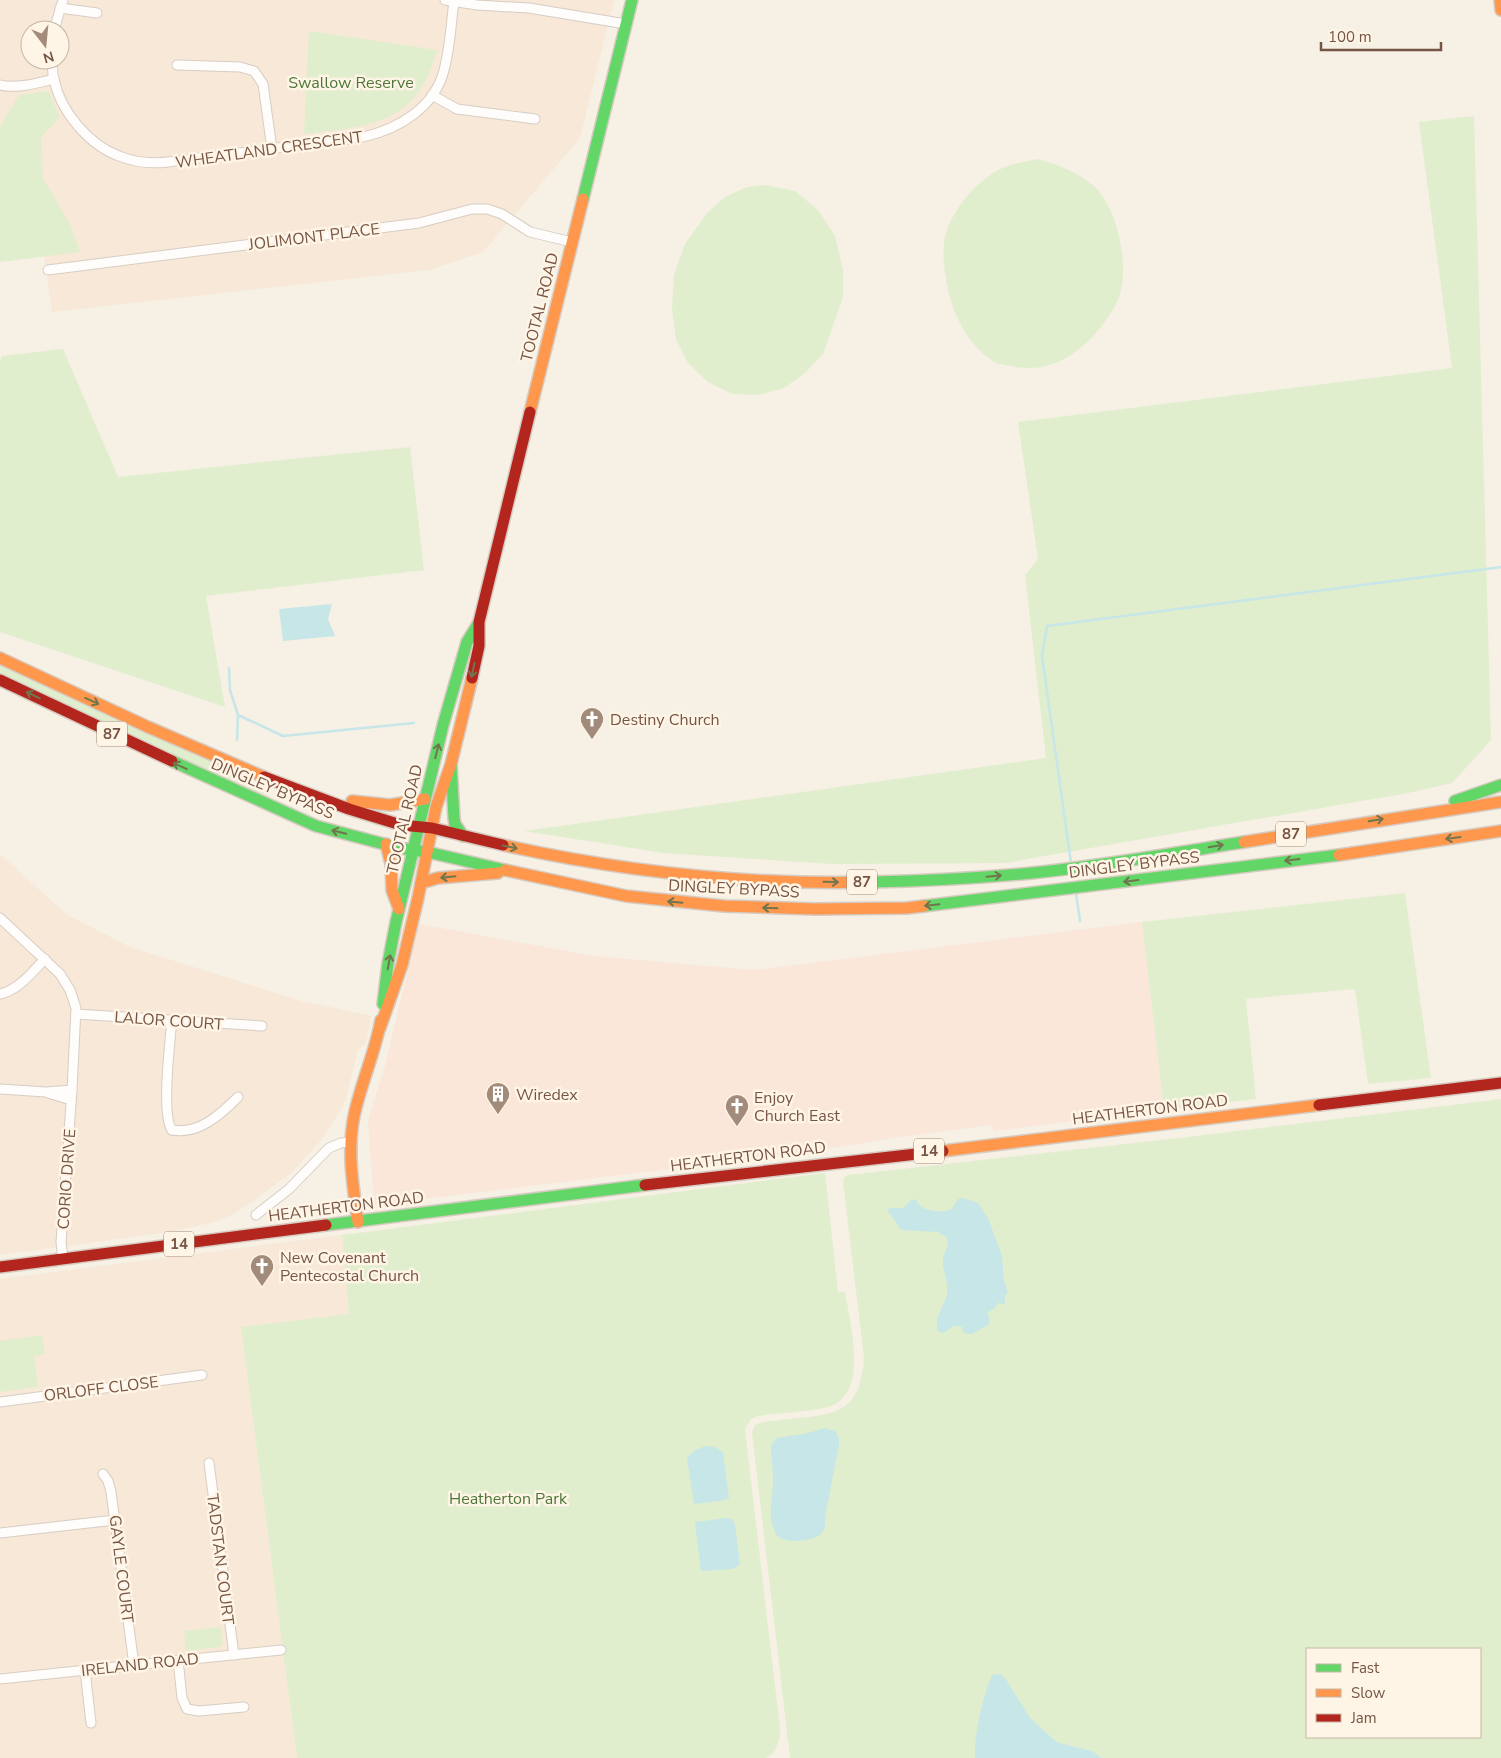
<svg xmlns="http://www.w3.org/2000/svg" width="1501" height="1758" font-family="'Nunito Sans',sans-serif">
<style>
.residential{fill:#f7e8d7;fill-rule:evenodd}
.commercial{fill:#fbe6da}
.green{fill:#e1eece;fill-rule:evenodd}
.water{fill:#c6e6e8}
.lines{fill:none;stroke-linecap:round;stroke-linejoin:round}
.stream{stroke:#c6e6e8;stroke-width:2.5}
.street-casing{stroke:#d8cdc3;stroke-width:11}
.fast-casing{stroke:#d7cbc1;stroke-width:14}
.slow-casing{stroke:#d7cbc1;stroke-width:14}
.jam-casing{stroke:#d7cbc1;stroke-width:14}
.street{stroke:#fefdfb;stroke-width:9}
.fast{stroke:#63d668;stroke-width:11}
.slow{stroke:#ff974d;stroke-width:11}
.jam{stroke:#b3261e;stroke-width:11}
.oneway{stroke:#71754d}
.labels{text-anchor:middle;stroke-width:5;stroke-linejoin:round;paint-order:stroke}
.shield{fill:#fff5e6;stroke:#9f8575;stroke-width:1}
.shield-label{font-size:15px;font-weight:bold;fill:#765544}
.park-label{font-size:16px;fill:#4c7738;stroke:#fff5e6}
.street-label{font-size:16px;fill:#765544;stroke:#fff5e6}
.poi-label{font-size:16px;fill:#765544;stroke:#fff5e6;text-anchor:start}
</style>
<rect width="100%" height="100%" fill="#f6f0e5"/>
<!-- residential -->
<g class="residential">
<path d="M0 0H614L580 138 483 252 429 270 52 312 44 256 0 262ZM30 30H60V60H30Z"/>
<polygon points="0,854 67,915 130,947 301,1001 371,1016 366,1043 358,1050 346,1098 342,1108 322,1139 291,1173 253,1201 229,1217 215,1222 163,1233 0,1255"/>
<polygon points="342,1235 349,1314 241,1328 297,1758 0,1758 0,1279"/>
</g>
<!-- commercial -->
<polygon class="commercial" points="1142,922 1164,1110 994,1131 992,1125 892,1138 853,1145 695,1166 374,1205 368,1120 385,1066 419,924 594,956 753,970"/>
<!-- green -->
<g class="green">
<path d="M309 31 437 50C434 58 432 67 428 75 407 127 352 128 304 134Z"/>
<polygon points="48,91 60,117 41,137 43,179 70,224 80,252 0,262 0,127 19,95"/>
<polygon points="1474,116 1491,740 1452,783 1408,793 1005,863 831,864 664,853 524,831 1046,758 1025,575 1038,559 1018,422 1452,368 1419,122"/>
<path d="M1038 159C1058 165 1079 172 1095 187 1119 210 1132 275 1116 304 1095 342 1058 377 1011 366 1005 365 997 364 993 361 973 348 959 326 952 304 946 286 941 255 945 237 951 212 973 185 995 172 1008 164 1023 162 1038 159Z"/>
<polygon points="765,185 795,191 818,210 835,236 843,270 843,297 823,354 804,374 784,388 758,395 732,394 708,382 688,363 676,339 672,309 674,275 685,244 707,213 725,197 747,187"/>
<polygon points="63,349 118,477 410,447 424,570 206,596 225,707 0,632 0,360 2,356"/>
<polygon points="0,665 235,772 270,791 268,796 249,789 0,675"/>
<polygon points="1405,893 1431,1078 1368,1084 1355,989 1246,999 1256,1099 1164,1110 1142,922"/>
<path d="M1501 1099V1758H790L752 1432 755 1425C763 1421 772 1421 781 1420 831 1414 860 1418 864 1358L843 1182 844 1178 848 1175 1196 1136ZM1307 1649H1480V1737H1307Z"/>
<path d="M825 1173 838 1292H845C850 1322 869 1392 831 1406 813 1412 778 1413 758 1416L751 1419 745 1429 780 1729C780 1741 777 1752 766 1758H297L241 1327 349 1314 342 1235Z"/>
<polygon points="42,1335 45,1354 34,1356 38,1387 0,1392 0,1341"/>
<polygon points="221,1627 223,1643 220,1647 186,1651 184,1631"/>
</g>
<!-- water -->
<g class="water">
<polygon points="332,604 328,619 335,636 283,641 279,609"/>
<path d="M960 1198 967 1199 978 1203 988 1218 1002 1256 1004 1280 1008 1293 1005 1295V1304L998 1303 995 1308 988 1312 990 1324 972 1334 963 1333 962 1327C952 1323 951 1330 943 1333L938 1331C934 1317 944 1307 947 1294 949 1282 942 1271 943 1259 944 1250 951 1246 946 1237L938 1232 901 1230 887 1210 890 1208H903L910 1201 916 1199C917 1201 918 1204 920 1206 926 1211 947 1214 952 1208 956 1204 955 1201 960 1198Z"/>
<path d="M825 1428 835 1431 839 1438V1445L825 1517C826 1523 825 1531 820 1535 811 1541 783 1545 776 1534 766 1517 773 1499 773 1480 773 1469 771 1457 771 1445L777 1438 808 1433Z"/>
<polygon points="705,1446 714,1447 723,1452 729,1498 720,1501 694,1504 687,1458 694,1451"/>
<polygon points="727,1518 733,1520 735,1525 740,1564 733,1569 701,1571 695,1522"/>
<path d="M1001 1674 1005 1678 1030 1718 1053 1739 1059 1743 1092 1751 1102 1758H975C974 1734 983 1697 992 1675Z"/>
</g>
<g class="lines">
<!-- stream -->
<g class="stream">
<polyline points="229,668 230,690 238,715"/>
<polyline points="237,740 238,715 283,736 414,723"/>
<polyline points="1071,863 1042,656 1047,626 1501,567"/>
<polyline points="1076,893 1080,921"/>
</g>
<!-- street casing -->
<g class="street-casing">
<g id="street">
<polyline points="445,0 477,5 529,8 626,24"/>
<polyline points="60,8 97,13"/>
<polyline points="54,30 63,0"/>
<path d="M52 60C53 66 52 73 54 79 60 111 89 145 119 156 134 162 152 164 168 162L363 137C399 129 435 107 444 70 450 48 451 24 454 1"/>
<polyline points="177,65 240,67 254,71 263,84 272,149"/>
<path d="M0 85C17 89 37 83 54 79"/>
<polyline points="432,95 457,109 535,119"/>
<polyline points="48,270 419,223 472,209 487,209 502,214 530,232 572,242"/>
<polyline points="0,918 60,974 70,990 76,1008 72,1090 61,1242 63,1259"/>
<path d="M0 994C19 990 32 972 45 959"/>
<polyline points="76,1014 262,1026"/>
<path d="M172 1020C170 1041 161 1116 172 1130"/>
<polyline points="0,1089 46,1092 72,1090"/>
<polyline points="48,1093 71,1100"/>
<path d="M172 1130C199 1135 221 1114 238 1097"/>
<polyline points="256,1215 289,1189 329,1148 341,1143 351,1142"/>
<polyline points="0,1402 202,1375"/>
<polyline points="209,1463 234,1655"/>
<polyline points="103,1474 108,1481 111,1492 134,1665"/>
<polyline points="0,1533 115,1520"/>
<polyline points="178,1660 182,1698 187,1709 199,1711 244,1707"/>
<polyline points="85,1670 91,1723"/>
<polyline points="0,1679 281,1650"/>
</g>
</g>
<!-- fast casing -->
<g class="fast-casing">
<g id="fast">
<polyline points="583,199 632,0"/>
<polyline points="172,761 316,826 399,848 427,852 505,870"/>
<polyline points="451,764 454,818 455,824 463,836"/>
<polyline points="1455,801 1501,785"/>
<path d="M872 882C926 881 979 878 1032 873 1103 866 1174 853 1244 842"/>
<polyline points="924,906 1339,855"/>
<polyline points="383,1004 388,963 396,922 443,725 467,642 478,624"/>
<polyline points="326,1225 645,1185"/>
</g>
</g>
<!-- slow casing -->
<g class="slow-casing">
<g id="slow">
<polyline points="1500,0 1501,10"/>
<polyline points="530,412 583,199"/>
<polyline points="0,658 148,727 264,777"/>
<polyline points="352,801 390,805 425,799"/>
<polyline points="1244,842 1501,802"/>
<polyline points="386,844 391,864 392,890 399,909"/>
<path d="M503 845C624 872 748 885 872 882"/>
<polyline points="1339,855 1501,831"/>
<polyline points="505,870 626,896 724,906 815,909 907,908 924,906"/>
<polyline points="421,883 438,878 498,873"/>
<polyline points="380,1028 402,965 418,898 436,807 451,764 472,678"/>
<polyline points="943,1151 1319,1105"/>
<path d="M358 1222C353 1187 347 1151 354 1116 361 1083 375 1053 381 1020"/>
</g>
</g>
<!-- jam casing -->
<g class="jam-casing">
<g id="jam">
<polyline points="472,678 479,646 479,622 530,412"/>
<polyline points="0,680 172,761"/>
<polyline points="264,777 349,809 401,825 432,828 503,845"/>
<polyline points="1319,1105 1501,1083"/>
<polyline points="645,1185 943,1151"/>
<polyline points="0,1267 326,1225"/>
</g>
</g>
<!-- street -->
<use href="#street" class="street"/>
<!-- fast -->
<use href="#fast" class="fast"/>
<!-- slow -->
<use href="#slow" class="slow"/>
<!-- jam -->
<use href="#jam" class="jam"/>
</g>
<!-- one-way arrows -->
<defs><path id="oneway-shaft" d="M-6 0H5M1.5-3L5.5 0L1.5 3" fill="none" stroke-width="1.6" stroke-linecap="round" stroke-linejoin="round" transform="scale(1.25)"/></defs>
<g class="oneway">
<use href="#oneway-shaft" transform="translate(473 670) rotate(102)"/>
<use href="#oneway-shaft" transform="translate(33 695) rotate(-154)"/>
<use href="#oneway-shaft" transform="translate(92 701) rotate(25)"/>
<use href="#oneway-shaft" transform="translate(437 751) rotate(-76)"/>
<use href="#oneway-shaft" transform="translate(180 766) rotate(-155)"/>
<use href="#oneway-shaft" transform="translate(1376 820) rotate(-10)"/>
<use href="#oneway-shaft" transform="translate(339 832) rotate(-166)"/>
<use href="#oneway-shaft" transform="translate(1453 838) rotate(172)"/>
<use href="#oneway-shaft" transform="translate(1216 846) rotate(-9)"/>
<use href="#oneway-shaft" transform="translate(510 847) rotate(12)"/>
<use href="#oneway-shaft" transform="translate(1292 860) rotate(173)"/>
<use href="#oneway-shaft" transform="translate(994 876) rotate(-5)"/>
<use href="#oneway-shaft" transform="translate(448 877) rotate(174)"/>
<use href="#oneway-shaft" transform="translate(1131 881) rotate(173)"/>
<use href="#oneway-shaft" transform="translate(831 882) rotate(1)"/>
<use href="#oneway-shaft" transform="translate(675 902) rotate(-175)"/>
<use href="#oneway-shaft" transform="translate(932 905) rotate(174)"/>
<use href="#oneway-shaft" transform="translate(770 908) rotate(-178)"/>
<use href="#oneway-shaft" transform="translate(389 962) rotate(-80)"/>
</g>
<!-- icons -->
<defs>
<g id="church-pin" transform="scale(1.25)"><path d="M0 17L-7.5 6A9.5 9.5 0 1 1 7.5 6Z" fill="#a38b7c" stroke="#fff5e6"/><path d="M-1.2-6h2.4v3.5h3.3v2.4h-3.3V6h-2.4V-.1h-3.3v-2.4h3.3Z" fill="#fff"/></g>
<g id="building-pin" transform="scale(1.25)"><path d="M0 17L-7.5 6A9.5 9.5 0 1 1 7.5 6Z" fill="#a38b7c" stroke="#fff5e6"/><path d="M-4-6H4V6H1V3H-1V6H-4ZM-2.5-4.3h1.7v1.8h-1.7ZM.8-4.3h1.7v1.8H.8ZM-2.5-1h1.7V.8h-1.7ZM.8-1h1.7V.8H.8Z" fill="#fff"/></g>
</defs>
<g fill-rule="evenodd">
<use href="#church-pin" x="592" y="719"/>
<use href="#building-pin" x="498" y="1094"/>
<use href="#church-pin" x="737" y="1106"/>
<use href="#church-pin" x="262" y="1266"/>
</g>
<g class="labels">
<!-- shield labels -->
<g class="shield">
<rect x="97" y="721.5" width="30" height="25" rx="4"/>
<rect x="1276" y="821.5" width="30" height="25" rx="4"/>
<rect x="847" y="869.5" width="30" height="25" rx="4"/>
<rect x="914" y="1138.5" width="30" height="25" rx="4"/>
<rect x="164" y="1231.5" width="30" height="25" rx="4"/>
</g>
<g class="shield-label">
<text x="112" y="739">87</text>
<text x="1291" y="839">87</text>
<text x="862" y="887">87</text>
<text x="929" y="1156">14</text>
<text x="179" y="1249">14</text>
</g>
<!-- park labels -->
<g class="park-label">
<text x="351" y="88">Swallow Reserve</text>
<text x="508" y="1504">Heatherton Park</text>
</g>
<!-- street labels -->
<g class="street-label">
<text transform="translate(269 149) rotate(-8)" y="6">WHEATLAND CRESCENT</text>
<text transform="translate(314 236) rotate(-7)" y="6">JOLIMONT PLACE</text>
<text transform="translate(539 307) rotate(-76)" y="6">TOOTAL ROAD</text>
<text transform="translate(273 788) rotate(23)" y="6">DINGLEY BYPASS</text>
<text transform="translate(404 819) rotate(-77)" y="6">TOOTAL ROAD</text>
<text transform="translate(1134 864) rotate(-7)" y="6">DINGLEY BYPASS</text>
<text transform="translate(734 888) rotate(3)" y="6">DINGLEY BYPASS</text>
<text transform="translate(169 1020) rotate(4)" y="6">LALOR COURT</text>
<text transform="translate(1150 1109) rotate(-7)" y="6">HEATHERTON ROAD</text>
<text transform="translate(748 1156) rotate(-7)" y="6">HEATHERTON ROAD</text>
<text transform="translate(66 1179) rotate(-86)" y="6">CORIO DRIVE</text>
<text transform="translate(346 1206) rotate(-7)" y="6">HEATHERTON ROAD</text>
<text transform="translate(101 1388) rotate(-7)" y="6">ORLOFF CLOSE</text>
<text transform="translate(221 1559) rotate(83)" y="6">TADSTAN COURT</text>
<text transform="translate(122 1569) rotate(83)" y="6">GAYLE COURT</text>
<text transform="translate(140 1664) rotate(-6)" y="6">IRELAND ROAD</text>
</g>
<!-- poi labels -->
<g class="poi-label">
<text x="610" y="725">Destiny Church</text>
<text x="516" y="1100">Wiredex</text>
<text x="754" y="1103">Enjoy<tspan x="754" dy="18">Church East</tspan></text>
<text x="280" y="1263">New Covenant<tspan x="280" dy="18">Pentecostal Church</tspan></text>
</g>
</g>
<!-- legend -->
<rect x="1306" y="1648" width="175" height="90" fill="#fff5e6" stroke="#c8b5a5"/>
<rect x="1316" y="1664" width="25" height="8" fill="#63d668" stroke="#c8b5a5"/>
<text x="1351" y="1673" font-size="15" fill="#765544">Fast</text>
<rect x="1316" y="1689" width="25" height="8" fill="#ff974d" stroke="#c8b5a5"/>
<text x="1351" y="1698" font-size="15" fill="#765544">Slow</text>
<rect x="1316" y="1714" width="25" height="8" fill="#b3261e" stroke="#c8b5a5"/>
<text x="1351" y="1723" font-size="15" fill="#765544">Jam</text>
<!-- north arrow -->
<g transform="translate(45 45) rotate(164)"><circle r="24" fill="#fff5e6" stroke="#c8b5a5"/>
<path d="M0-4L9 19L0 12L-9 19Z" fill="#a38b7c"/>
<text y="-8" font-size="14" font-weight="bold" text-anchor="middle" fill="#765544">N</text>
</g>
<!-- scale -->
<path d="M1321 42v8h120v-8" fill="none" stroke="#765544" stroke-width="2.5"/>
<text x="1328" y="42" font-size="15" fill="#765544" stroke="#fff5e6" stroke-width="4" paint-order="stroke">100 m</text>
</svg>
